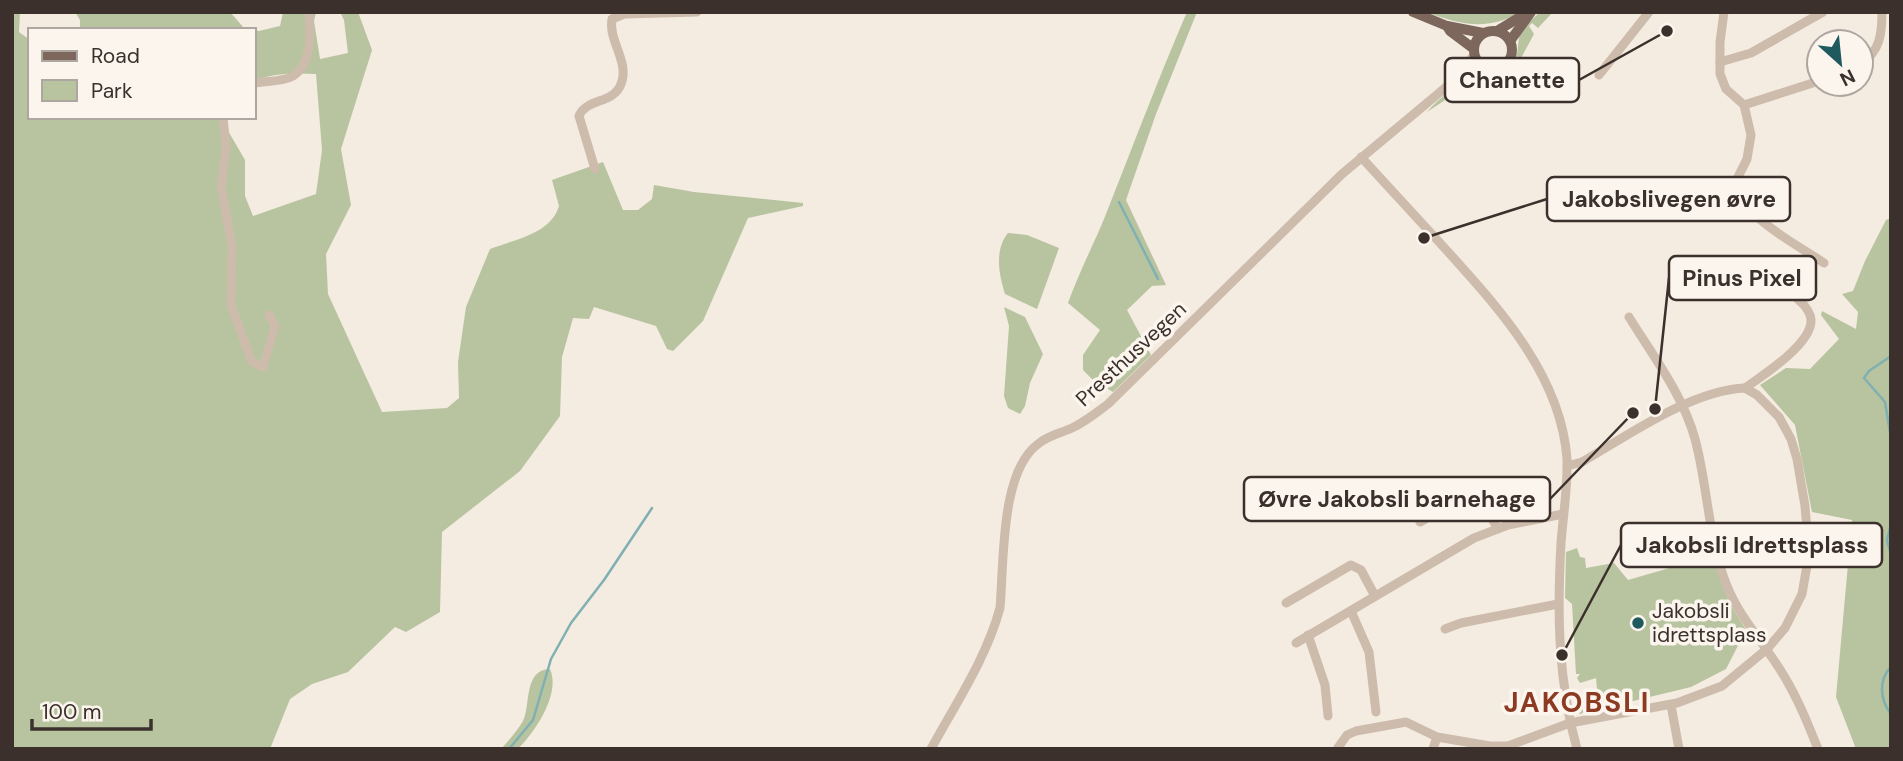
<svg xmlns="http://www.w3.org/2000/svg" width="1903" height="761" font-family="'DM Sans',sans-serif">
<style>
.green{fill:#b8c4a0}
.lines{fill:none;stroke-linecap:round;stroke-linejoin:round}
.stream{stroke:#7fb0b2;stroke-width:2.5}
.minor{stroke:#cdbbac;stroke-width:9}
.major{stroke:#7d675c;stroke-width:10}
.poi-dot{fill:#1f5a5e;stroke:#fbf5ee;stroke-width:2.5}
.labels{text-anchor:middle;stroke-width:7;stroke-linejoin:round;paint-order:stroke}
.street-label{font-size:21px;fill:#3b302b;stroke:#fbf5ee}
.poi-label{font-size:21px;fill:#3b302b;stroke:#fbf5ee;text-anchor:start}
.district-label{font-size:28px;font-weight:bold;letter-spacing:2px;fill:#8c3b22;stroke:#fbf5ee}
.leader{fill:none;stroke:#3b302b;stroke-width:2.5}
.callout-dot{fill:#3b302b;stroke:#fbf5ee;stroke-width:2.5}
.callout{fill:#fbf5ee;stroke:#3b302b;stroke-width:2.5}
.callout-label{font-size:23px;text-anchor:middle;font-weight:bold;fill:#3b302b}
</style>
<rect width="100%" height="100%" fill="#f4ebe1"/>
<!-- green -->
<g class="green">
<path d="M12 12H20L19 32 30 40V117H220L245 160V196L253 216 316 194 322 150 316 74C294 73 274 73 254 81V30L259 31 280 26 283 12H316L314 21 320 59 348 53 344 20 340 12H358L372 50 341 149 351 205 326 254 328 294 382 412 447 408 459 398 458 362 466 307 490 249C513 240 551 234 559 206L552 180 603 162 623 210H638L652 199 654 185 694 192 803 203V206L748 218 703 321 673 351 667 349 656 326 594 307 589 319 573 318 562 357 560 416 520 471 442 532 440 612 406 632 395 627 348 672 312 684 290 699 270 749H12Z"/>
<polygon points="75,12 230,12 244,28 251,30 80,30 80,20"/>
<path d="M1187 12H1197L1156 114 1126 200 1166 285 1152 286 1127 310 1151 355 1113 392 1093 380 1083 370V355L1100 330 1068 303C1079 272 1094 244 1106 214 1133 146 1158 79 1187 12Z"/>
<path d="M1426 12H1515L1517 14C1486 31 1458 24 1426 12Z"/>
<path d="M1540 12H1553L1538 28 1532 23 1529 26 1534 34 1514 71 1501 77 1459 91 1427 112C1442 95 1460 81 1482 76 1492 74 1501 75 1509 69 1519 60 1517 50 1519 38 1522 27 1532 20 1540 12Z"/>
<polygon points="1891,218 1891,749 1856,749 1836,697 1852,520 1812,512 1795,425 1760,385 1786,368 1810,369 1839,339 1821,315 1822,311 1856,329 1858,312 1842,294 1853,291 1865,261 1886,220"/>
<path d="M1008 233 1027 235 1059 248 1037 309 1005 294C999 275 994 250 1008 233Z"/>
<polygon points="1004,307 1025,317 1043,354 1030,383 1025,406 1020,414 1008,408 1004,396 1009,326"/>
<polygon points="1577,548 1580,557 1585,558 1586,568 1614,563 1628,580 1690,562 1711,553 1729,602 1746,630 1726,669 1691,687 1579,714 1579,702 1598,699 1596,678 1580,683 1577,678 1580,674 1576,674 1572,604 1565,598 1566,552"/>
<path d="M550 669C561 694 535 732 518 749H501C509 740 517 731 523 721 531 705 523 670 550 669Z"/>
</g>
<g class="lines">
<!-- stream -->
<g class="stream">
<polyline points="1119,202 1158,279"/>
<polyline points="1891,356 1869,371 1864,378 1885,402 1891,438"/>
<polyline points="1891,524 1887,540 1891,555"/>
<path d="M1891 667C1878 680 1880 700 1891 714"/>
<polyline points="509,749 533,720 551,659 571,623 604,580 652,508"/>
</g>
<!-- minor -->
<g class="minor">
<path d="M1724 12 1720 42V74L1726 89 1744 105 1751 135 1747 159 1733 187C1752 222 1791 241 1824 263"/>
<polyline points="1720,62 1751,53 1823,12"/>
<path d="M1861 64C1880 51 1882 34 1882 12"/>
<polyline points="1599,75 1649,12"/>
<path d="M254 83C265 81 283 82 293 76 313 63 310 33 309 12"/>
<polyline points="1451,83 1458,82 1487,68"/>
<polyline points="1744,105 1819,81"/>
<polyline points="223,117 226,148 221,186 232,246 231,305 252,362 263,367 275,326 269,315"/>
<path d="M1361 157C1388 186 1414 215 1440 243 1495 304 1561 373 1567 459 1568 487 1563 516 1561 543 1557 614 1558 681 1577 749"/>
<path d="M595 169 579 116C586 98 614 104 621 84 630 62 608 41 612 19L624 14 697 12"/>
<path d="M1629 317C1653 356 1683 395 1695 439 1708 487 1708 539 1727 586 1740 619 1766 645 1784 676 1798 699 1808 724 1818 749"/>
<path d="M1745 388C1762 376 1812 344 1811 320 1811 314 1807 309 1804 305L1758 262"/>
<path d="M1567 466 1582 462C1627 436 1692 390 1745 388"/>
<polyline points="1420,522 1471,492 1477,494 1498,529"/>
<polyline points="1286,603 1351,565 1361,570 1375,596"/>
<polyline points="1351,611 1369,652 1376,712"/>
<polyline points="1445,629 1461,623 1558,604"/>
<polyline points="1308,635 1325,685 1328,716"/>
<polyline points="1296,643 1474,538 1508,525 1563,514"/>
<polyline points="1671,705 1679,749"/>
<path d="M931 749C956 703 986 659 1000 608 1004 564 1000 472 1038 444 1047 436 1061 433 1072 428 1085 422 1096 413 1108 404L1342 174 1451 83 1474 55"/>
<polyline points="1337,749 1347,735 1356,731 1406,722 1437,737 1490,746 1508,746 1570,723 1677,703 1722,686 1767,649 1785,628 1802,594 1809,554 1805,506 1797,459 1791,439 1779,417 1757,395 1745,388"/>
<polyline points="1433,749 1437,737"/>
</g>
<!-- major -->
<g class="major">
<polyline points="1413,12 1447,26 1483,33"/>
<polyline points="1447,26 1450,31 1474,49"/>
<circle cx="1493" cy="50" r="19"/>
<polyline points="1497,31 1520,17 1527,16"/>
<polyline points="1510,41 1531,12"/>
</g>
</g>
<!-- markers -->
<circle class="poi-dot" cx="1638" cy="623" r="7"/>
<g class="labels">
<!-- street labels -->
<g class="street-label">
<text transform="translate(1131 354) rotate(-43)" y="7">Presthusvegen</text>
</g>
<!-- poi labels -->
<g class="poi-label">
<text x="1652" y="618">Jakobsli<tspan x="1652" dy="24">idrettsplass</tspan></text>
</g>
<!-- district labels -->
<g class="district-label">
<text x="1577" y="712">JAKOBSLI</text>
</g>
</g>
<!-- callouts -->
<path class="leader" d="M1667 31L1579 80M1424 238L1547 199M1655 409L1669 278M1633 413L1550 499M1562 655L1621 545"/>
<g class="callout-dot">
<circle cx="1667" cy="31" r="7"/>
<circle cx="1424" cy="238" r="7"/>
<circle cx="1655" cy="409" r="7"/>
<circle cx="1633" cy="413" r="7"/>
<circle cx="1562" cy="655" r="7"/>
</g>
<g class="callout">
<rect x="1445" y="58" width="134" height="44" rx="7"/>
<rect x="1547" y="177" width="243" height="44" rx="7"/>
<rect x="1669" y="256" width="147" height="44" rx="7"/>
<rect x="1244" y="477" width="306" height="44" rx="7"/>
<rect x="1621" y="523" width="261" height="44" rx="7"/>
</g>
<g class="callout-label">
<text x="1512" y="88">Chanette</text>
<text x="1669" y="207">Jakobslivegen øvre</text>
<text x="1742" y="286">Pinus Pixel</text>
<text x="1397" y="507">Øvre Jakobsli barnehage</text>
<text x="1752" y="553">Jakobsli Idrettsplass</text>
</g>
<!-- border -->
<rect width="1903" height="761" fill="none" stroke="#3b302b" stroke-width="28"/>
<!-- legend -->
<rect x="28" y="28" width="228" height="91" fill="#fbf5ee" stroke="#aea6a0" stroke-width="2"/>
<rect x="42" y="51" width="35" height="10" fill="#7d675c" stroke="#aea6a0" stroke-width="2"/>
<text x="91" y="63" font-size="21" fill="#3b302b">Road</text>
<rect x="42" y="80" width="35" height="21" fill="#b8c4a0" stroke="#aea6a0" stroke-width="2"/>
<text x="91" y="98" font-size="21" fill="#3b302b">Park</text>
<!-- north arrow -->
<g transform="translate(1840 63) rotate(153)"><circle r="33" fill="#fbf5ee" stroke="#aea6a0" stroke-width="2"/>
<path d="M0-5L12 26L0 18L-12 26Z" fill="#1f5a5e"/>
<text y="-10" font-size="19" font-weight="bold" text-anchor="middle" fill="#3b302b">N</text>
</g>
<!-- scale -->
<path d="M32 719v10h119v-10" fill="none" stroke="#3b302b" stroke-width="3.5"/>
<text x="42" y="719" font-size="21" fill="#3b302b" stroke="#fbf5ee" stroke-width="5" paint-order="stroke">100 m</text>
</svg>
